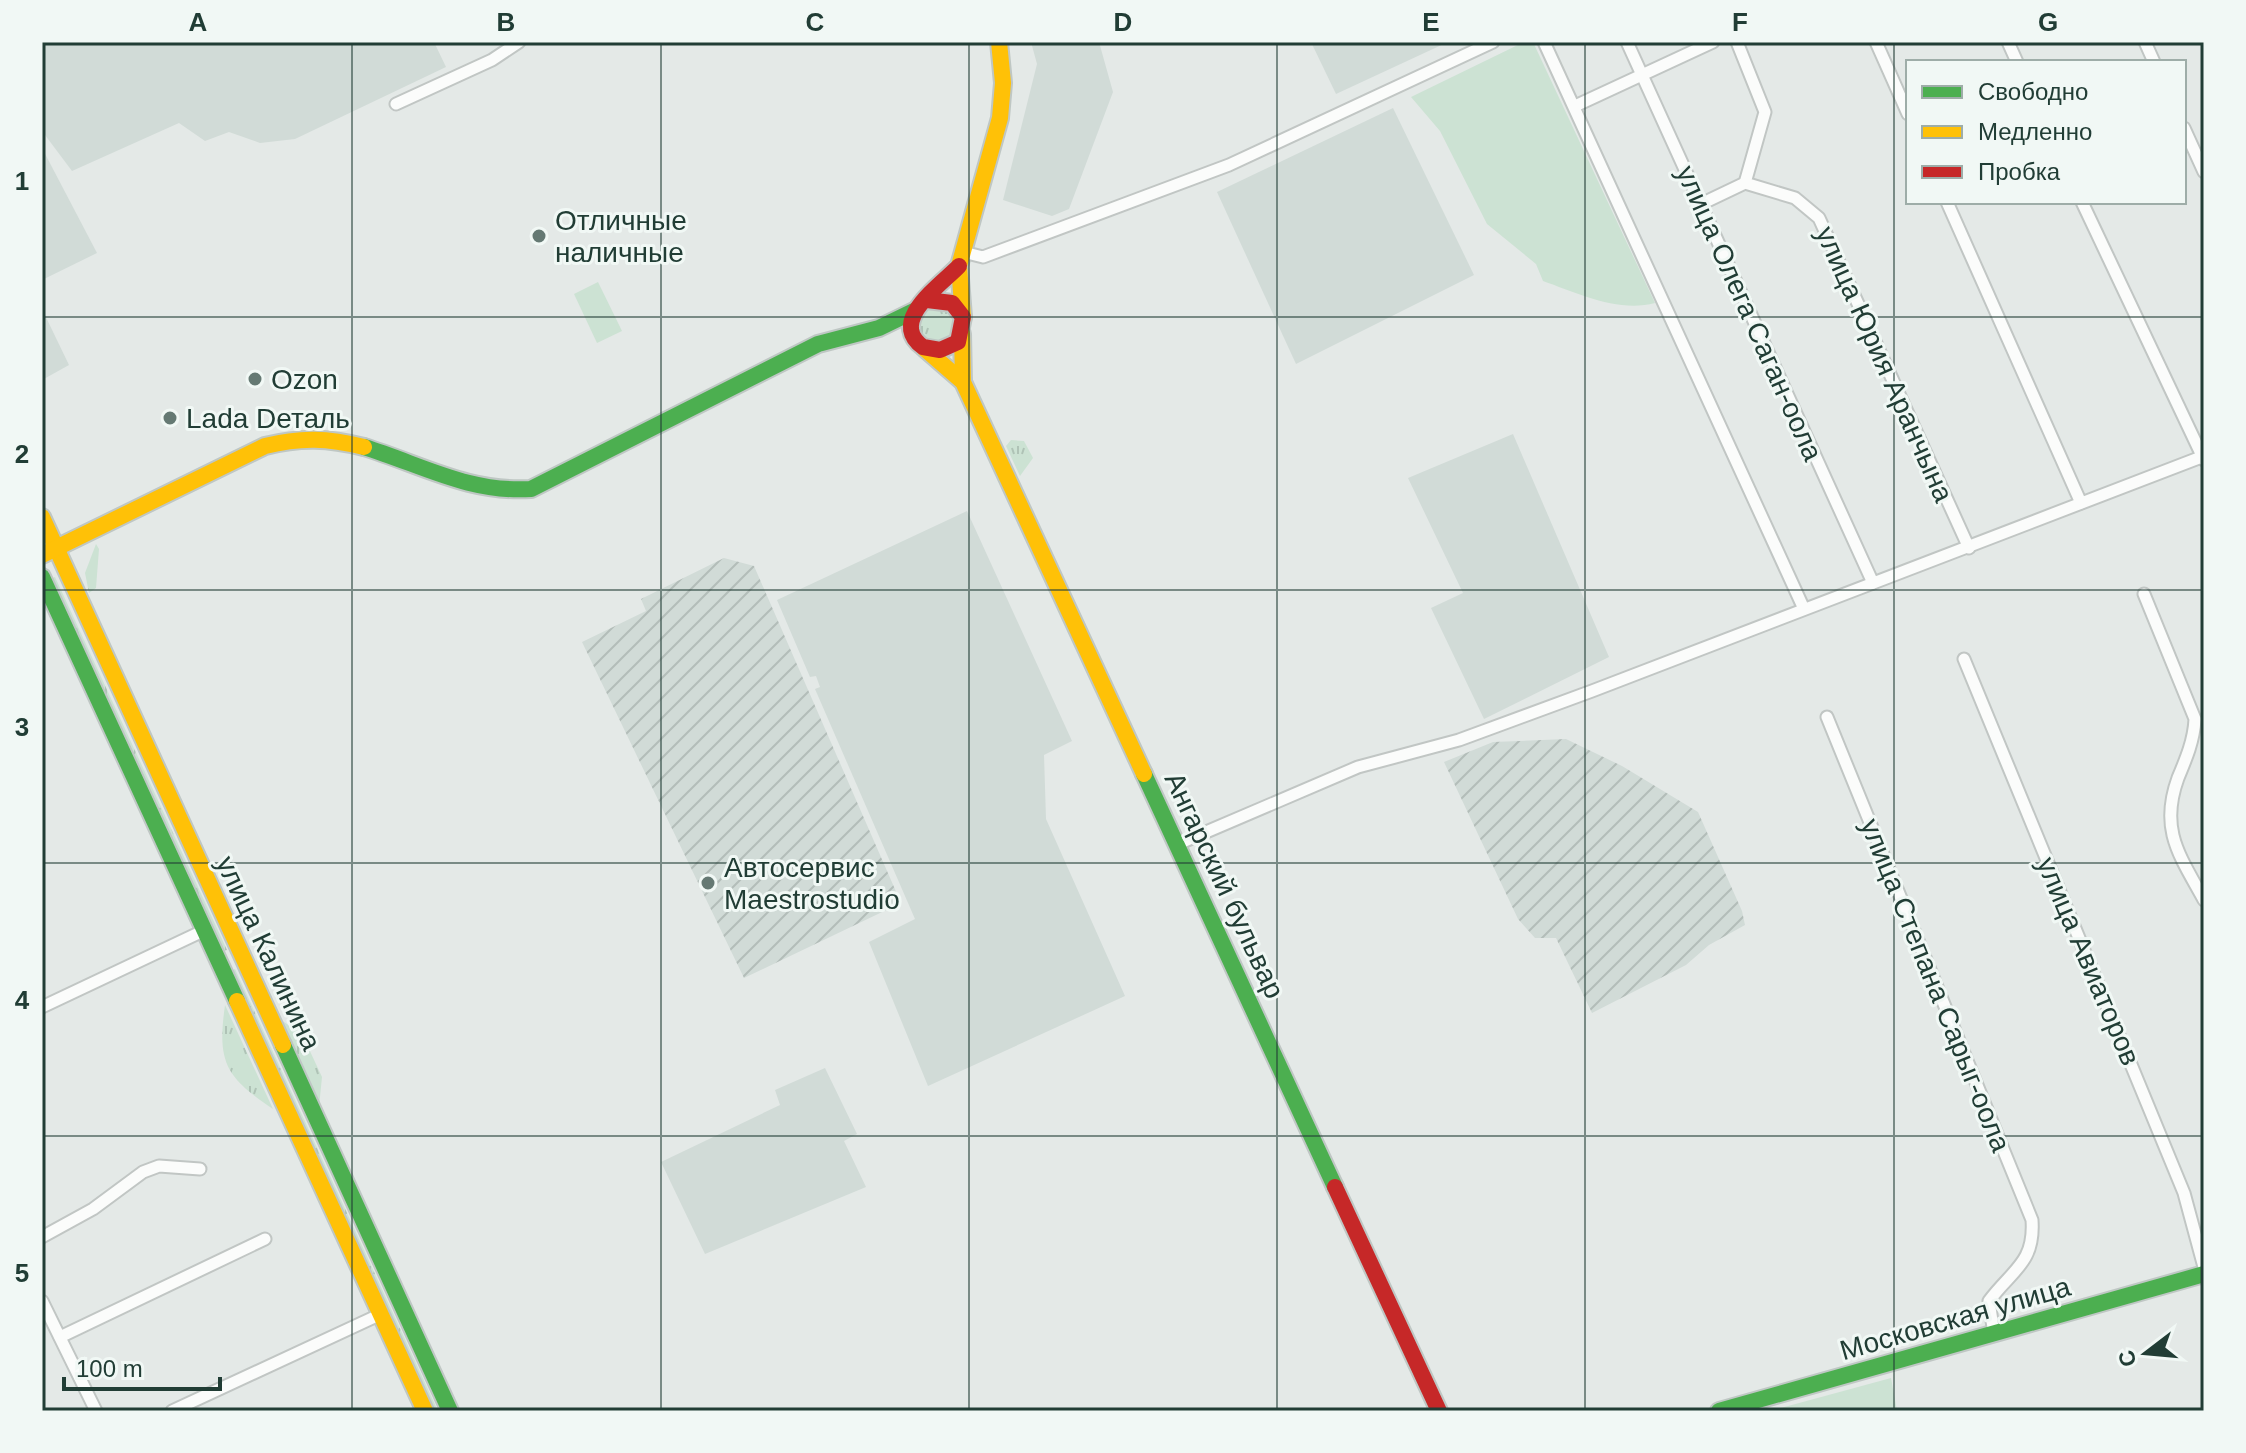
<svg xmlns="http://www.w3.org/2000/svg" width="2246" height="1453" font-family="Helvetica,sans-serif">
<style>
.built{fill:#d1dbd7}
.industrial{fill:url(#industrial-furrows)}
.grass{fill:url(#grass-tufts)}
.park{fill:#cce2d3}
.lines{fill:none;stroke-linecap:round;stroke-linejoin:round}
.street-casing{stroke:#c1c6c4;stroke-width:15}
.fast-casing{stroke:#bfc7c4;stroke-width:20}
.slow-casing{stroke:#bfc7c4;stroke-width:20}
.jam-casing{stroke:#bfc7c4;stroke-width:20}
.street{stroke:#fbfcfb;stroke-width:11}
.fast{stroke:#4caf50;stroke-width:16}
.slow{stroke:#ffc107;stroke-width:16}
.jam{stroke:#c62828;stroke-width:16}
.grid{fill:none;stroke:#213d35;stroke-width:2;stroke-opacity:0.55}
.poi-dot{fill:#657973;stroke:#f1f8f5;stroke-width:3}
.labels{text-anchor:middle;stroke-width:6;stroke-linejoin:round;paint-order:stroke}
.poi-label{font-size:28px;fill:#213d35;stroke:#f1f8f5;text-anchor:start}
.street-label{font-size:28px;fill:#213d35;stroke:#f1f8f5}
.neatline{fill:none;stroke:#213d35;stroke-width:3}
.grid-label{font-size:26px;text-anchor:middle;font-weight:bold;fill:#213d35}
</style>
<defs>
<pattern id="industrial-furrows" width="10" height="10" patternUnits="userSpaceOnUse" patternTransform="scale(2)"><rect width="10" height="10" fill="#d1dbd7"/><path d="M-1 1l2-2M0 10L10 0M9 11l2-2" fill="none" stroke="#b3bdb9"/></pattern>
<pattern id="grass-tufts" width="24" height="20" patternUnits="userSpaceOnUse" patternTransform="scale(2)"><rect width="24" height="20" fill="#cce2d3"/><path d="M3 7l-1-3M5 7V3M7 7l1-3M15 17l-1-3M17 17v-4M19 17l1-3" fill="none" stroke="#afc3b6"/></pattern>
</defs>
<rect width="100%" height="100%" fill="#e4e9e7"/>
<!-- built -->
<g class="built">
<polygon points="42,42 434,42 446,67 295,139 260,143 229,132 205,141 179,123 72,171 42,131"/>
<polygon points="1031,42 1099,42 1113,92 1069,209 1052,216 1003,200 1037,64"/>
<polygon points="1311,42 1448,42 1336,94"/>
<polygon points="1393,108 1474,275 1296,364 1217,192"/>
<polygon points="42,148 97,253 42,280"/>
<polygon points="42,309 69,365 42,380"/>
<polygon points="1513,434 1609,657 1484,719 1431,608 1463,593 1408,478"/>
<polygon points="967,511 1072,741 1044,755 1046,819 1125,996 928,1086 869,942 915,919 815,689 820,687 816,676 810,677 777,600"/>
<polygon points="825,1068 857,1134 844,1141 866,1187 705,1254 661,1162 780,1105 775,1090"/>
</g>
<!-- industrial -->
<g class="industrial">
<polygon points="724,558 754,566 901,903 744,978 582,642 646,611 641,599"/>
<polygon points="1566,739 1622,766 1698,812 1742,911 1745,925 1709,945 1686,965 1592,1013 1556,938 1535,938 1518,919 1444,762 1493,742"/>
</g>
<!-- grass -->
<g class="grass">
<polygon points="926,306 952,309 959,329 945,346 919,338 916,317"/>
<polygon points="1011,440 1024,441 1033,458 1020,476 1006,446"/>
<polygon points="96,544 99,549 96,588 89,593 85,573"/>
<polygon points="55,577 227,950 219,952 47,580"/>
<polygon points="235,969 438,1411 430,1411 228,972"/>
<path d="M225 1005 273 1109C225 1077 217 1062 225 1005Z"/>
<polygon points="275,1016 302,1034 322,1077 319,1107"/>
</g>
<!-- park -->
<g class="park">
<path d="M1524 42H1533L1655 303C1618 313 1577 293 1543 281L1536 264 1487 224 1440 131 1411 97Z"/>
<polygon points="598,282 622,331 597,343 574,294"/>
<polygon points="1891,1378 1897,1411 1770,1411"/>
</g>
<g class="lines">
<!-- street casing -->
<g class="street-casing">
<g id="street">
<polyline points="1544,42 1804,609"/>
<polyline points="1627,42 1873,583"/>
<polyline points="1737,42 1765,112 1745,183 1795,198 1819,218 1969,548"/>
<polyline points="1876,42 1908,114"/>
<polyline points="2008,42 2017,62"/>
<polyline points="2145,42 2154,62"/>
<polyline points="396,104 492,60 519,42"/>
<polyline points="1575,106 1713,42"/>
<polyline points="2184,128 2204,172"/>
<polyline points="1947,202 2081,503"/>
<polyline points="2082,202 2204,460"/>
<polyline points="1701,204 1745,183"/>
<polyline points="963,252 983,257 1229,165 1493,42"/>
<path d="M2144 594 2195 719C2194 740 2186 759 2178 778 2159 830 2180 856 2204 900"/>
<polyline points="1964,659 2184,1193 2204,1267"/>
<path d="M1827 717 2032 1220C2035 1263 2012 1270 1989 1301L1994 1334"/>
<polyline points="1178,844 1358,767 1459,740 1592,691 2204,456"/>
<polyline points="42,1007 205,930"/>
<polyline points="42,1237 93,1209 143,1172 159,1166 200,1169"/>
<polyline points="42,1301 96,1411"/>
<polyline points="60,1337 265,1239"/>
<polyline points="172,1411 381,1314"/>
</g>
</g>
<!-- fast casing -->
<g class="fast-casing">
<g id="fast">
<path d="M364 447C422 465 469 493 531 489L818 344 879 328 914 311"/>
<polyline points="42,577 237,1001"/>
<polyline points="1144,774 1335,1187"/>
<polyline points="283,1045 450,1411"/>
<polyline points="1719,1411 2204,1274"/>
</g>
</g>
<!-- slow casing -->
<g class="slow-casing">
<g id="slow">
<polyline points="963,317 959,266 1000,118 1003,83 999,42"/>
<polyline points="962,334 963,382"/>
<polyline points="925,349 963,382 1144,774"/>
<polyline points="42,517 283,1045"/>
<path d="M42 555 265 446C301 437 328 438 364 447"/>
<polyline points="237,1001 425,1411"/>
</g>
</g>
<!-- jam casing -->
<g class="jam-casing">
<g id="jam">
<path d="M927 300 952 303 963 317 958 342 940 350 923 347C887 321 941 285 959 266"/>
<polyline points="1335,1187 1439,1411"/>
</g>
</g>
<!-- street -->
<use href="#street" class="street"/>
<!-- fast -->
<use href="#fast" class="fast"/>
<!-- slow -->
<use href="#slow" class="slow"/>
<!-- jam -->
<use href="#jam" class="jam"/>
</g>
<!-- grid -->
<path class="grid" d="M352 42V1411M661 42V1411M969 42V1411M1277 42V1411M1585 42V1411M1894 42V1411M42 317H2204M42 590H2204M42 863H2204M42 1136H2204"/>
<!-- markers -->
<g class="poi-dot">
<circle cx="539" cy="236" r="8"/>
<circle cx="255" cy="379" r="8"/>
<circle cx="170" cy="418" r="8"/>
<circle cx="708" cy="883" r="8"/>
</g>
<g class="labels">
<!-- poi labels -->
<g class="poi-label">
<text x="555" y="230">Отличные<tspan x="555" dy="32">наличные</tspan></text>
<text x="271" y="389">Ozon</text>
<text x="186" y="428">Lada Dеталь</text>
<text x="724" y="877">Автосервис<tspan x="724" dy="32">Maestrostudio</tspan></text>
</g>
<!-- street labels -->
<g class="street-label">
<text transform="translate(1750 313) rotate(66)" y="10">улица Олега Саган-оола</text>
<text transform="translate(1885 364) rotate(66)" y="10">улица Юрия Аранчына</text>
<text transform="translate(1225 885) rotate(65)" y="10">Ангарский бульвар</text>
<text transform="translate(269 953) rotate(65)" y="10">улица Калинина</text>
<text transform="translate(2089 961) rotate(67)" y="10">улица Авиаторов</text>
<text transform="translate(1936 985) rotate(68)" y="10">улица Степана Сарыг-оола</text>
<text transform="translate(1955 1318) rotate(-16)" y="10">Московская улица</text>
</g>
</g>
<!-- border -->
<rect width="2246" height="1453" fill="none" stroke="#f1f8f5" stroke-width="88"/>
<!-- legend -->
<rect x="1906" y="60" width="280" height="144" fill="#f1f8f5" stroke="#9eada8" stroke-width="2"/>
<rect x="1922" y="86" width="40" height="12" fill="#4caf50" stroke="#9eada8" stroke-width="2"/>
<text x="1978" y="100" font-size="24" fill="#213d35">Свободно</text>
<rect x="1922" y="126" width="40" height="12" fill="#ffc107" stroke="#9eada8" stroke-width="2"/>
<text x="1978" y="140" font-size="24" fill="#213d35">Медленно</text>
<rect x="1922" y="166" width="40" height="12" fill="#c62828" stroke="#9eada8" stroke-width="2"/>
<text x="1978" y="180" font-size="24" fill="#213d35">Пробка</text>
<!-- north arrow -->
<g transform="translate(2146 1353) rotate(254)" stroke="#f1f8f5" stroke-width="6" paint-order="stroke">
<path d="M0-6L14 30L0 20L-14 30Z" fill="#213d35"/>
<text y="-12" font-size="22" font-weight="bold" text-anchor="middle" fill="#213d35">С</text>
</g>
<!-- scale -->
<path d="M64 1377v12h156v-12" fill="none" stroke="#213d35" stroke-width="4"/>
<text x="76" y="1377" font-size="24" fill="#213d35" stroke="#f1f8f5" stroke-width="6" paint-order="stroke">100 m</text>
<rect x="44" y="44" width="2158" height="1365" class="neatline"/>
<g class="grid-label">
<text x="198" y="31">A</text>
<text x="506" y="31">B</text>
<text x="815" y="31">C</text>
<text x="1123" y="31">D</text>
<text x="1431" y="31">E</text>
<text x="1740" y="31">F</text>
<text x="2048" y="31">G</text>
<text x="22" y="190">1</text>
<text x="22" y="463">2</text>
<text x="22" y="736">3</text>
<text x="22" y="1009">4</text>
<text x="22" y="1282">5</text>
</g>
</svg>
